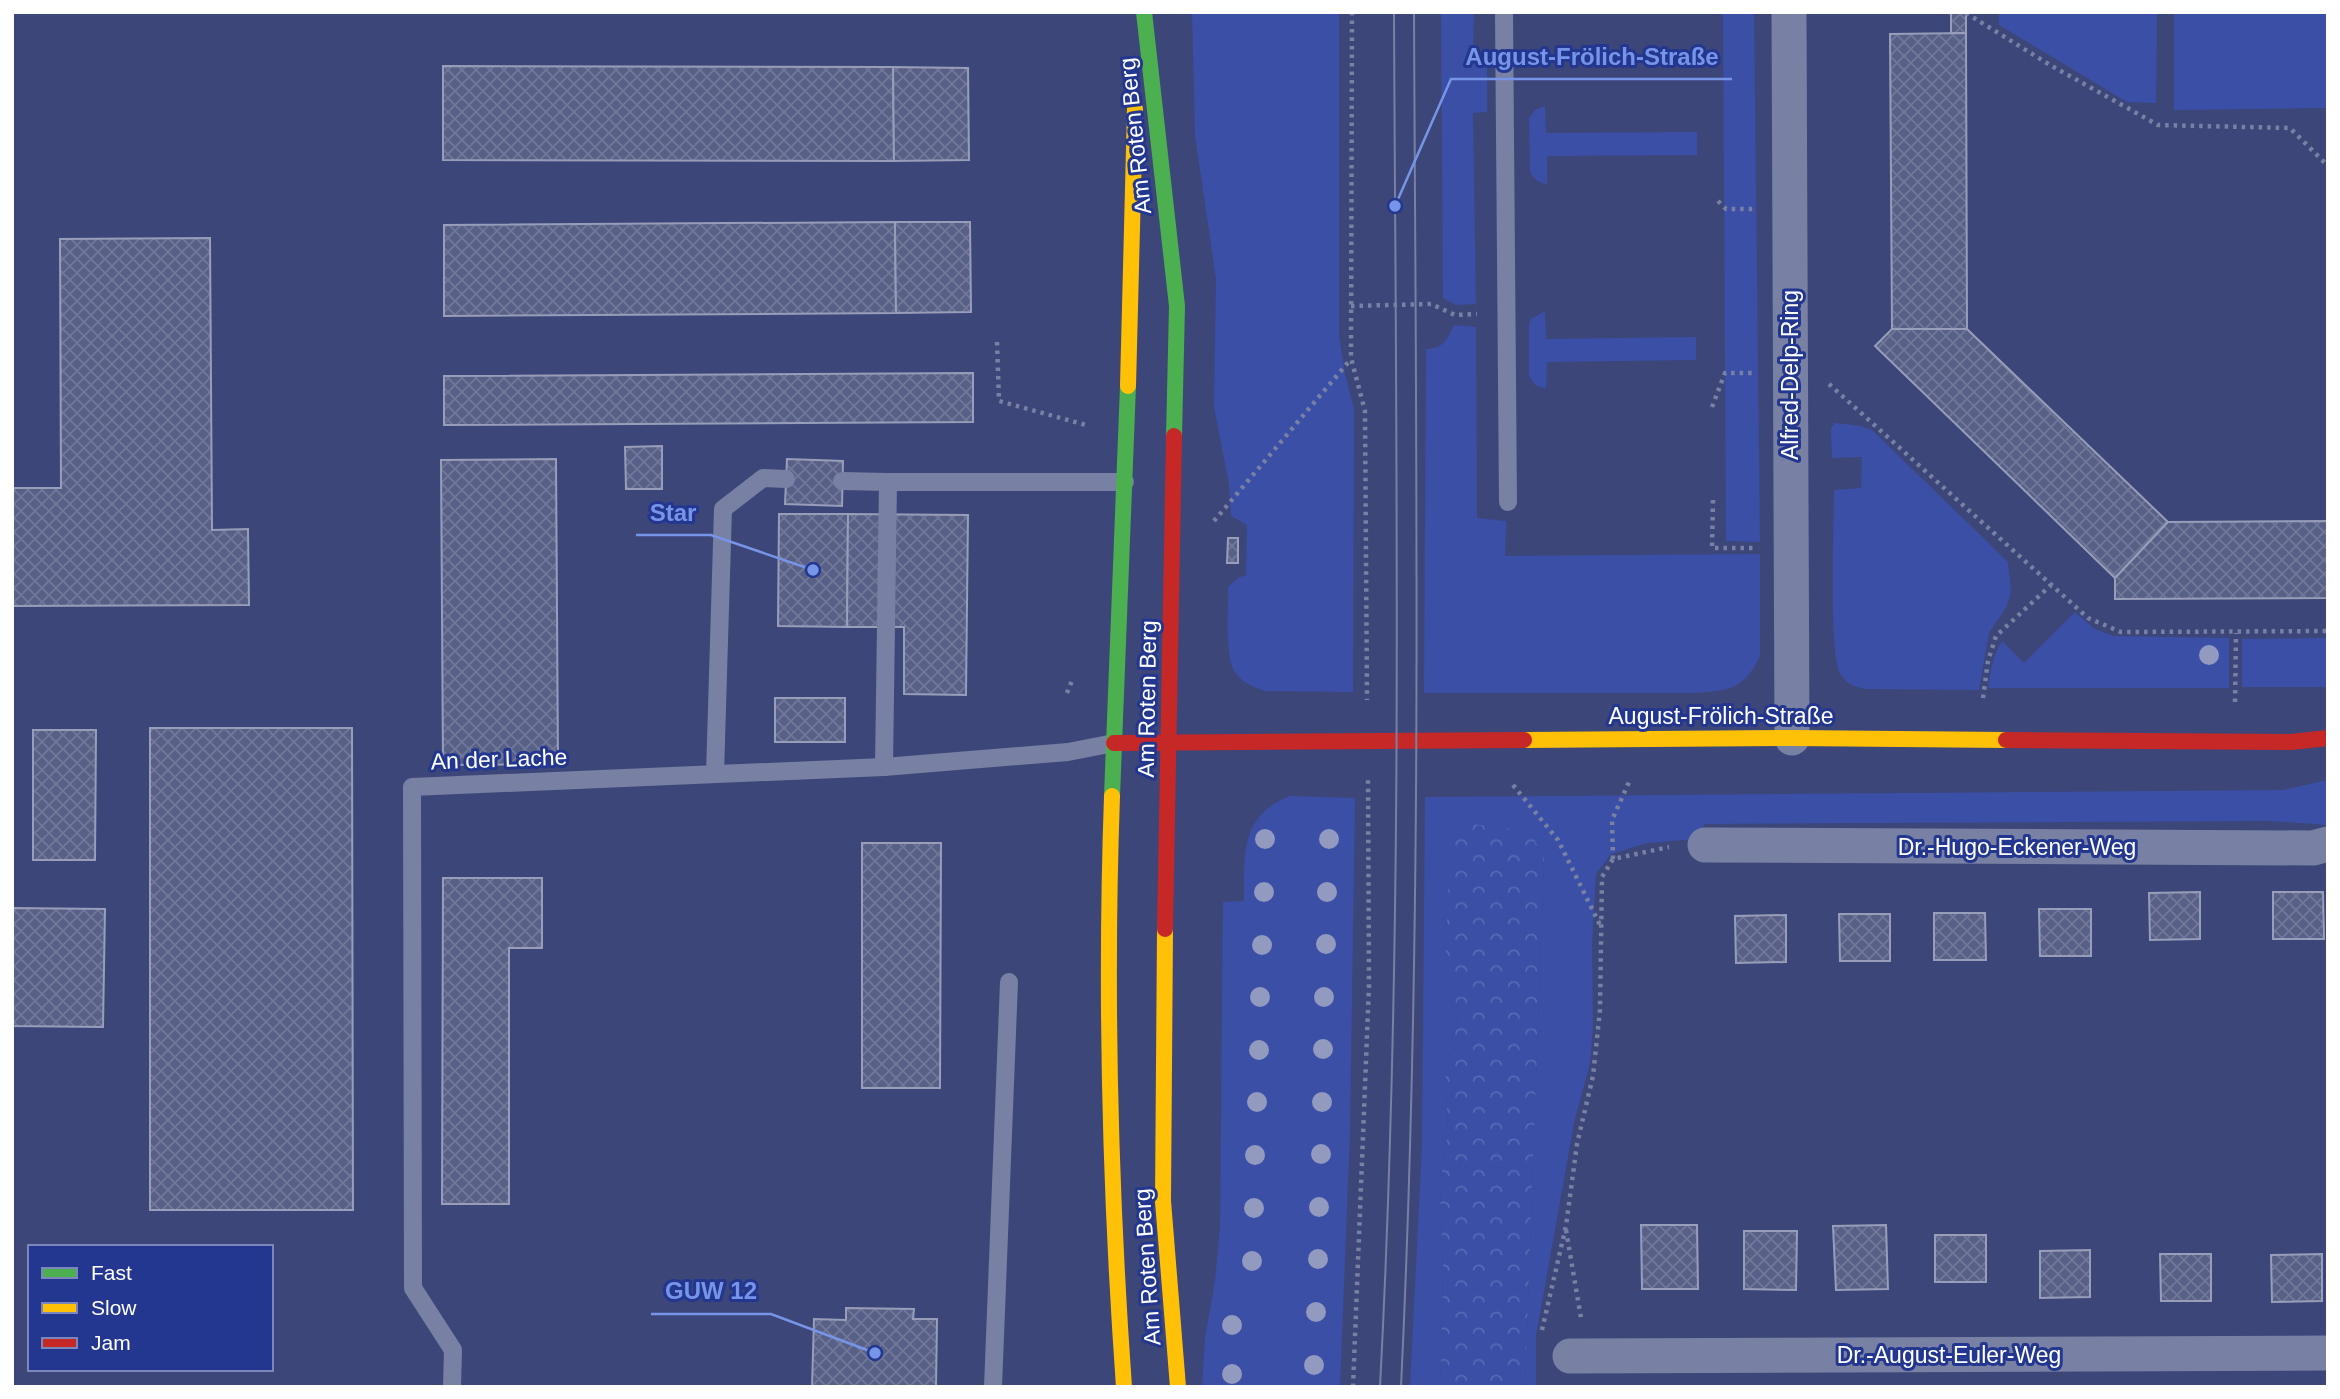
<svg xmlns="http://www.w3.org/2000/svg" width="2340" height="1399" font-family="Helvetica,sans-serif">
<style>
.green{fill:#3b4fa7}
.forest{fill:url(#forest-crowns)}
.building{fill:url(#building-cross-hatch);stroke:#989db9;stroke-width:2}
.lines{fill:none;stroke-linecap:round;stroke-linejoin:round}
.path{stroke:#7880a3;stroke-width:4.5;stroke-dasharray:3.5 5;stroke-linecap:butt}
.lane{stroke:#7880a3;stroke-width:18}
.street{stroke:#7880a3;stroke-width:35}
.fast{stroke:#4caf50;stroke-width:16}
.slow{stroke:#ffc107;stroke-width:16}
.jam{stroke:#c62828;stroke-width:16}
.tram{stroke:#7880a3;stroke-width:2}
.tree{fill:#929abf}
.labels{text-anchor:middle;stroke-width:6;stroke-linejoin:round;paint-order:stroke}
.street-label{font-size:23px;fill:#fff;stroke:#233690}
.leader{fill:none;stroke:#7795e8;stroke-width:2.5}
.callout-dot{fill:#7795e8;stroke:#233690;stroke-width:2.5}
.callout-label{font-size:24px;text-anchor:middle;font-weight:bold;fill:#7795e8;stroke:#233690;stroke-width:6;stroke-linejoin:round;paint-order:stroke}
</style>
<defs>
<pattern id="forest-crowns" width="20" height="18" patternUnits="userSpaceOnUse" patternTransform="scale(1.75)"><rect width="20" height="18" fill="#3b4fa7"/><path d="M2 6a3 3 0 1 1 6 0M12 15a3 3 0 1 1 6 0" fill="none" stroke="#5869b4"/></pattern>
<pattern id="building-cross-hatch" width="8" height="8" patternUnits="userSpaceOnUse" patternTransform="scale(1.75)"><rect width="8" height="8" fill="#586087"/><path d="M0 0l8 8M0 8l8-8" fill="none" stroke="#717899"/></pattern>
</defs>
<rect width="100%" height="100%" fill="#3c4678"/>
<!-- green -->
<g class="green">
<path d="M1192 12H1339V336L1345 374 1354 409 1353 692 1266 691C1255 688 1245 684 1237 675 1223 658 1229 610 1228 587L1238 578 1246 575 1247 525 1231 516 1229 484 1214 407 1216 279 1195 135Z"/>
<polygon points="1441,12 1474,12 1473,58 1487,58 1487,112 1473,113 1476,304 1456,305 1443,298"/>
<polygon points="1723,12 1754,12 1760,542 1726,541"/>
<polygon points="1999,12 2157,12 2156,103 2127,102 1999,25"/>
<polygon points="2174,12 2328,12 2328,108 2174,110"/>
<path d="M1545 106 1546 133 1697 132V155L1547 156V184C1539 183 1533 179 1530 171L1529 118 1535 110Z"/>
<polygon points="1545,311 1546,339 1696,337 1696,360 1547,362 1546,389 1535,385 1529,376 1529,324 1531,319"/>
<path d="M1454 325 1476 327 1477 518 1506 521 1505 556 1760 554V656C1744 691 1726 691 1691 693H1424L1426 349C1444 349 1447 339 1454 325Z"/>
<path d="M1835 423 1861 426 1872 430 2008 562 2011 591 2007 606 1989 633 1979 690 1864 689C1854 686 1847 684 1841 675 1828 657 1834 521 1834 490L1861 488 1862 457 1832 458 1831 428Z"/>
<path d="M2075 612 2093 628 2113 636 2229 638V688H1988C1991 671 1992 656 2002 641L2024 663Z"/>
<polygon points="2328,638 2328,687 2242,687 2242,639"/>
<polygon points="2328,780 2328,825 2270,821 1705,824 1696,839 1647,843 1611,854 1596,874 1592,945 1593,1028 1590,1063 1574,1123 1536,1336 1536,1387 1525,1387 1544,857 1445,969 1459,1013 1445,1065 1448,1129 1440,1185 1443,1270 1440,1387 1410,1387 1422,1144 1425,797 2283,790"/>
<path d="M1290 796 1355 798 1350 1132 1340 1387H1202L1205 1338 1215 1281 1220 1228 1223 902 1244 901C1244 855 1240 815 1290 796Z"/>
</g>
<!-- forest -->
<polygon class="forest" points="1464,823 1529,831 1544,857 1525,1387 1440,1387 1443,1270 1440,1185 1448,1129 1445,1065 1459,1013 1445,969 1450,850"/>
<!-- building -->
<g class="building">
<rect x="1951" y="12" width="15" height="21"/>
<polygon points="1966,33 1967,329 1892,329 1890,34"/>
<polygon points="443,66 893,67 894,161 443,160"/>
<polygon points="893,67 968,68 969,160 894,161"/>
<polygon points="895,222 896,313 444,316 444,225"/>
<polygon points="895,222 970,222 971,312 896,313"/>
<polygon points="210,238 212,530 248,529 249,605 12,606 12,488 61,488 60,239"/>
<polygon points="1892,329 1967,329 2168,522 2115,578 1875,346"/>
<polygon points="973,373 973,422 444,425 444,376"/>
<polygon points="662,446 662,489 626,489 625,447"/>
<polygon points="556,459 558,764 443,765 441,460"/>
<polygon points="787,459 843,461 842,506 785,504"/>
<polygon points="779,514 848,514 847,627 778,626"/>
<polygon points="848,514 968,515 966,695 904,694 904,627 847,627"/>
<polygon points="2328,521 2328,598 2115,599 2115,578 2168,522"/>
<polygon points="1228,538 1238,538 1238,563 1227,563"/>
<rect x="775" y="698" width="70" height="44"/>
<polygon points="150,728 352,728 353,1210 150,1210"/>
<polygon points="33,730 96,730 95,860 33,860"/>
<polygon points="862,843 941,843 940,1088 862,1088"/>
<polygon points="443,878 542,878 542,948 509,948 509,1204 442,1204"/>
<polygon points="2200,892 2200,939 2150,940 2149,893"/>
<polygon points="2273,892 2323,892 2324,939 2273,939"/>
<polygon points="12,908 105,909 103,1027 12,1026"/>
<polygon points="2039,909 2091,909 2091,956 2040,956"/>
<polygon points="1934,913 1985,913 1986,960 1934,960"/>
<polygon points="1839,914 1890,914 1890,961 1840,961"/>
<polygon points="1786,915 1786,962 1736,963 1735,916"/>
<polygon points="1641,1225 1697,1225 1698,1289 1642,1289"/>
<polygon points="1886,1225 1888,1289 1836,1290 1833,1226"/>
<polygon points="1744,1231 1797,1231 1796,1290 1744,1289"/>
<rect x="1935" y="1235" width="51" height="47"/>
<polygon points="2090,1250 2090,1297 2040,1298 2040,1251"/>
<polygon points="2160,1254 2211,1254 2211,1301 2161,1301"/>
<polygon points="2322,1254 2322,1301 2272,1302 2271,1255"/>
<polygon points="846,1308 914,1309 913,1319 937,1319 936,1387 812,1387 814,1319 846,1320"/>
</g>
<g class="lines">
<!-- path -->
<g class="path">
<polyline points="1352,12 1351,358 1365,411 1367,700"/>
<polyline points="1948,12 1951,12"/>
<polyline points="1966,13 2050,65 2158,125 2290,128 2328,166"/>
<polyline points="1718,201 1726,209 1753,209"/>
<polyline points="1351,306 1431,304 1455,315 1477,314"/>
<polyline points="997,342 999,401 1086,425"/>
<polyline points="1829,384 2088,618 2121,632 2328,631"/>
<polyline points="1712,407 1725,373 1754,373"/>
<polyline points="1713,500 1712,548 1753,548"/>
<polyline points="1214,521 1351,359"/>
<polyline points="1067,693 1073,678"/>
<polyline points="1983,698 1988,661 1996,636 2051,585"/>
<polyline points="2235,702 2236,633"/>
<polyline points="1513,785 1558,840 1600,925"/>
<polyline points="1613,859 1612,820 1629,782"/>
<polyline points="1566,1230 1581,1318"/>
<polyline points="1542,1330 1566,1226 1577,1144 1593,1076 1600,1010 1602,877 1613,859 1669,847"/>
<polyline points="1353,1387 1369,985 1368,779"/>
</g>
<!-- lane -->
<g class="lane">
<polyline points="1504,12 1508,502"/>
<polyline points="842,481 888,482"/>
<polyline points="884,767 888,482 1125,482"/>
<polyline points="715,774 723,509 763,478 786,479"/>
<polyline points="452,1387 453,1350 413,1288 412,787 884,767 1068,752 1114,743"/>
<polyline points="993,1387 1009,982"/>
</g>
<!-- street -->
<g class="street">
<polyline points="1789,12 1792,738"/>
<polyline points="1705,845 2313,848 2328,844"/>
<polyline points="1570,1356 2328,1353"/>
</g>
<!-- fast -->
<g class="fast">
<polyline points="1144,12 1177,306 1174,436"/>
<polyline points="1112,796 1128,386"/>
</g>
<!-- slow -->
<g class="slow">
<polyline points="1128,386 1135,109"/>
<polyline points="1524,740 1792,738 2006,740"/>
<path d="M1112 796C1105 993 1110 1190 1124 1387"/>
<polyline points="1165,929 1163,1201 1178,1387"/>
</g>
<!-- jam -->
<g class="jam">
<polyline points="2006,740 2291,742 2328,738"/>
<polyline points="1114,743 1524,740"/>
<polyline points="1165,929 1174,436"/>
</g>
<!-- tram -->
<g class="tram">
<path d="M1380 1387C1404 929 1396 470 1394 12"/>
<path d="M1401 1387C1423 929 1416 470 1414 12"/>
</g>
</g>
<!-- trees -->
<g class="tree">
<circle cx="2209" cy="655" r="10"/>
<circle cx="1265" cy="839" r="10"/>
<circle cx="1329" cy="839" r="10"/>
<circle cx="1264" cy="892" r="10"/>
<circle cx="1327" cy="892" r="10"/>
<circle cx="1326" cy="944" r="10"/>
<circle cx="1262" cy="945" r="10"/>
<circle cx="1260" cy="997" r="10"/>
<circle cx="1324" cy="997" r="10"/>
<circle cx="1323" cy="1049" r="10"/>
<circle cx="1259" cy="1050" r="10"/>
<circle cx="1257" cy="1102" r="10"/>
<circle cx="1322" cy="1102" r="10"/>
<circle cx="1321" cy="1154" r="10"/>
<circle cx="1255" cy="1155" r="10"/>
<circle cx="1319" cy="1207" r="10"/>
<circle cx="1254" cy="1208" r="10"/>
<circle cx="1318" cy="1259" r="10"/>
<circle cx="1252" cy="1261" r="10"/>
<circle cx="1316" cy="1312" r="10"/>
<circle cx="1232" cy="1325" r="10"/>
<circle cx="1314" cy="1365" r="10"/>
<circle cx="1232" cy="1374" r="10"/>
</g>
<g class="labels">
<!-- street labels -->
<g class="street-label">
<text transform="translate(1135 136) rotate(-96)" y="8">Am Roten Berg</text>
<text transform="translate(1790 375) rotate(-90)" y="8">Alfred-Delp-Ring</text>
<text transform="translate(1147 699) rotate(-89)" y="8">Am Roten Berg</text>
<text x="1721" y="724">August-Frölich-Straße</text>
<text transform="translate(499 759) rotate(-2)" y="8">An der Lache</text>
<text x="2017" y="855">Dr.-Hugo-Eckener-Weg</text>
<text transform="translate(1147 1267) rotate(-94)" y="8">Am Roten Berg</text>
<text x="1949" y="1363">Dr.-August-Euler-Weg</text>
</g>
</g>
<!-- callouts -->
<path class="leader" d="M1395 206L1451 79H1732M813 570L711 535H636M875 1353L771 1314H651"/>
<g class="callout-dot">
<circle cx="1395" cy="206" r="7"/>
<circle cx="813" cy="570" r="7"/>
<circle cx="875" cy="1353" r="7"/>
</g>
<g class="callout-label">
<text x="1592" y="65">August-Frölich-Straße</text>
<text x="673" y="521">Star</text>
<text x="711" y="1299">GUW 12</text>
</g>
<!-- border -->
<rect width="2340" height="1399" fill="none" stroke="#ffffff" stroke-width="28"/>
<!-- legend -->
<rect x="28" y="1245" width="245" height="126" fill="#233690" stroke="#7b86bc" stroke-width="2"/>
<rect x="42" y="1268" width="35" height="10" fill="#4caf50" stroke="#7b86bc" stroke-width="2"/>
<text x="91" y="1280" font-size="21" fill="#ffffff">Fast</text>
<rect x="42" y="1303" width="35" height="10" fill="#ffc107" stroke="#7b86bc" stroke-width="2"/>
<text x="91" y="1315" font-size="21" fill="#ffffff">Slow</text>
<rect x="42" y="1338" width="35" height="10" fill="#c62828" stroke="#7b86bc" stroke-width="2"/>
<text x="91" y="1350" font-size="21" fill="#ffffff">Jam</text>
</svg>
